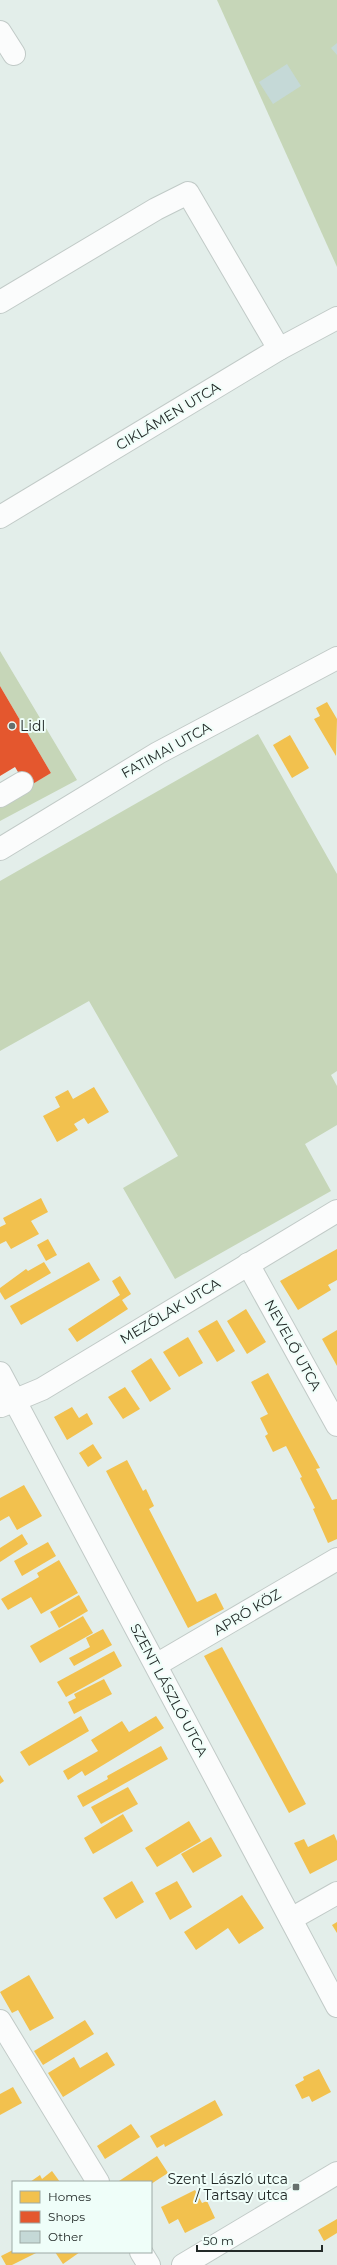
<svg xmlns="http://www.w3.org/2000/svg" width="337" height="2265" font-family="Montserrat,sans-serif">
<style>
.green{fill:#c6d6b8}
.homes{fill:#f2c14e}
.shops{fill:#e4572e}
.building{fill:#c5d9d7}
.lines{fill:none;stroke-linecap:round;stroke-linejoin:round}
.minor-casing{stroke:#c1cac7;stroke-width:24}
.minor{stroke:#fbfcfc;stroke-width:22}
.poi-dot{fill:#666f6c;stroke:#effef9;stroke-width:1.5}
.labels{text-anchor:middle;stroke-width:4;stroke-linejoin:round;paint-order:stroke}
.street-label{font-size:14px;fill:#232a28;stroke:#effef9}
.poi-label{font-size:14px;fill:#232a28;stroke:#effef9;text-anchor:start}
</style>
<rect width="100%" height="100%" fill="#e3eeea"/>
<!-- green -->
<g class="green">
<polygon points="217,0 337,0 337,267"/>
<polygon points="0,651 77,780 0,821 0,803 51,773 0,686"/>
<polygon points="258,734 337,874 337,1071 331,1075 337,1086 337,1125 305,1144 331,1191 175,1279 123,1188 178,1156 89,1001 0,1051 0,881"/>
</g>
<!-- homes -->
<g class="homes">
<polygon points="327,702 337,719 336,756 314,719 320,716 316,708"/>
<polygon points="290,735 309,768 292,778 273,745"/>
<polygon points="94,1087 109,1112 88,1124 84,1118 74,1124 78,1130 57,1142 43,1116 60,1107 55,1097 68,1090 73,1099"/>
<polygon points="41,1198 48,1212 31,1221 39,1234 11,1249 6,1241 0,1244 0,1227 6,1224 3,1218"/>
<polygon points="48,1239 57,1255 46,1261 37,1245"/>
<polygon points="337,1249 337,1280 328,1285 331,1290 298,1310 280,1281"/>
<polygon points="44,1262 51,1273 5,1300 0,1292 0,1288 26,1269 28,1271"/>
<polygon points="89,1262 100,1280 21,1325 10,1306"/>
<polygon points="120,1276 131,1294 122,1300 128,1309 77,1342 68,1329 120,1295 112,1281"/>
<polygon points="246,1309 266,1342 247,1354 227,1321"/>
<polygon points="217,1320 235,1351 217,1362 198,1331"/>
<polygon points="337,1330 337,1366 322,1339"/>
<polygon points="188,1337 203,1363 179,1377 163,1352"/>
<polygon points="151,1358 171,1389 150,1402 131,1371"/>
<polygon points="268,1373 320,1468 316,1469 332,1500 337,1499 337,1539 328,1543 313,1509 315,1508 300,1478 302,1477 286,1446 273,1452 265,1436 268,1434 260,1418 268,1414 251,1382"/>
<polygon points="125,1387 140,1409 123,1419 108,1397"/>
<polygon points="72,1407 79,1418 87,1413 93,1424 67,1440 54,1417"/>
<polygon points="93,1444 102,1458 88,1467 79,1453"/>
<polygon points="127,1460 143,1491 146,1489 154,1506 149,1509 197,1602 216,1593 224,1609 188,1628 106,1471"/>
<polygon points="24,1485 42,1516 17,1530 9,1516 0,1521 0,1498"/>
<polygon points="22,1534 28,1544 0,1562 0,1548"/>
<polygon points="48,1542 56,1556 22,1576 14,1561"/>
<polygon points="59,1560 78,1593 41,1614 31,1597 8,1610 1,1599 39,1577 37,1573"/>
<polygon points="79,1595 88,1611 59,1628 50,1612"/>
<polygon points="83,1616 93,1633 40,1663 30,1646"/>
<polygon points="103,1629 112,1645 74,1666 69,1658 90,1647 86,1638"/>
<polygon points="222,1647 306,1804 289,1813 204,1656"/>
<polygon points="114,1651 122,1666 66,1697 57,1682"/>
<polygon points="104,1679 112,1694 74,1714 68,1702 76,1698 74,1694"/>
<polygon points="81,1716 89,1731 29,1766 20,1752"/>
<polygon points="156,1716 164,1728 85,1776 82,1771 68,1780 63,1771 98,1751 91,1740 122,1721 129,1732"/>
<polygon points="161,1746 168,1759 83,1807 77,1796 108,1779 107,1776"/>
<polygon points="0,1775 4,1781 0,1784"/>
<polygon points="128,1787 138,1804 101,1824 91,1807"/>
<polygon points="123,1814 133,1831 93,1854 84,1838"/>
<polygon points="189,1821 201,1841 157,1867 145,1848"/>
<polygon points="334,1834 337,1841 337,1860 310,1874 294,1843 304,1839 308,1847"/>
<polygon points="211,1837 222,1856 193,1873 181,1854"/>
<polygon points="132,1881 144,1902 116,1919 103,1898"/>
<polygon points="177,1881 192,1907 170,1920 155,1893"/>
<polygon points="242,1895 264,1928 239,1944 228,1928 196,1950 184,1932"/>
<polygon points="337,1922 337,1933 332,1925"/>
<polygon points="29,1975 54,2018 30,2031 18,2010 12,2013 0,1992"/>
<polygon points="85,2020 94,2034 43,2065 34,2051"/>
<polygon points="107,2052 115,2065 63,2097 48,2073 74,2057 80,2068"/>
<polygon points="319,2069 331,2092 312,2102 309,2096 302,2099 295,2085 304,2080 303,2077"/>
<polygon points="13,2087 22,2103 0,2115 0,2094"/>
<polygon points="215,2100 223,2115 165,2147 164,2144 157,2148 150,2136"/>
<polygon points="131,2124 140,2137 105,2159 97,2146"/>
<polygon points="157,2156 168,2173 151,2184 151,2182 119,2182 119,2181"/>
<polygon points="52,2171 60,2182 30,2182 40,2175 42,2179"/>
<polygon points="195,2190 202,2203 207,2201 215,2218 185,2233 178,2219 169,2224 161,2207"/>
<polygon points="337,2219 337,2233 324,2241 318,2230"/>
<polygon points="13,2250 13,2252 38,2252 12,2265 6,2265 1,2256"/>
<polygon points="55,2252 80,2252 63,2264"/>
</g>
<!-- shops -->
<polygon class="shops" points="0,686 51,773 31,785 21,777 15,767 0,776"/>
<!-- building -->
<g class="building">
<polygon points="337,43 337,55 331,48"/>
<polygon points="287,64 301,86 273,104 259,82"/>
</g>
<g class="lines">
<!-- minor casing -->
<g class="minor-casing">
<g id="minor">
<polyline points="0,32 14,54"/>
<polyline points="0,302 156,209 188,193 279,349"/>
<polyline points="0,517 279,349 337,318"/>
<polyline points="0,796 22,783"/>
<polyline points="0,849 158,753 337,658"/>
<polyline points="248,1264 337,1425"/>
<polyline points="0,1373 337,2006"/>
<polyline points="1,1406 42,1389 337,1211"/>
<polyline points="156,1665 337,1559"/>
<polyline points="291,1919 337,1893"/>
<polyline points="0,2021 98,2182"/>
<polyline points="141,2252 149,2265"/>
<polyline points="183,2265 337,2173"/>
</g>
</g>
<!-- minor -->
<use href="#minor" class="minor"/>
</g>
<!-- markers -->
<g class="poi-dot">
<circle cx="12" cy="726" r="4"/>
<rect x="292" y="2183" width="8" height="8" rx="2"/>
</g>
<g class="labels">
<!-- street labels -->
<g class="street-label">
<text transform="translate(168 416) rotate(-31)" y="5">CIKLÁMEN UTCA</text>
<text transform="translate(166 750) rotate(-29)" y="5">FATIMAI UTCA</text>
<text transform="translate(170 1311) rotate(-31)" y="5">MEZŐLAK UTCA</text>
<text transform="translate(293 1345) rotate(61)" y="5">NEVELŐ UTCA</text>
<text transform="translate(247 1612) rotate(-31)" y="5">APRÓ KÖZ</text>
<text transform="translate(169 1690) rotate(62)" y="5">SZENT LÁSZLÓ UTCA</text>
</g>
<!-- poi labels -->
<g class="poi-label">
<text x="20" y="731">Lidl</text>
<text x="288" y="2184" text-anchor="end">Szent László utca<tspan x="288" dy="16">/ Tartsay utca</tspan></text>
</g>
</g>
<!-- legend -->
<rect x="12" y="2181" width="140" height="72" fill="#effef9" stroke="#9da9a5"/>
<rect x="20" y="2191" width="20" height="12" fill="#f2c14e" stroke="#9da9a5"/>
<text x="48" y="2201" font-size="12" fill="#232a28">Homes</text>
<rect x="20" y="2211" width="20" height="12" fill="#e4572e" stroke="#9da9a5"/>
<text x="48" y="2221" font-size="12" fill="#232a28">Shops</text>
<rect x="20" y="2231" width="20" height="12" fill="#c5d9d7" stroke="#9da9a5"/>
<text x="48" y="2241" font-size="12" fill="#232a28">Other</text>
<!-- scale -->
<path d="M197 2245v6h125v-6" fill="none" stroke="#232a28" stroke-width="2"/>
<text x="203" y="2245" font-size="12" fill="#232a28" stroke="#effef9" stroke-width="3" paint-order="stroke">50 m</text>
</svg>
